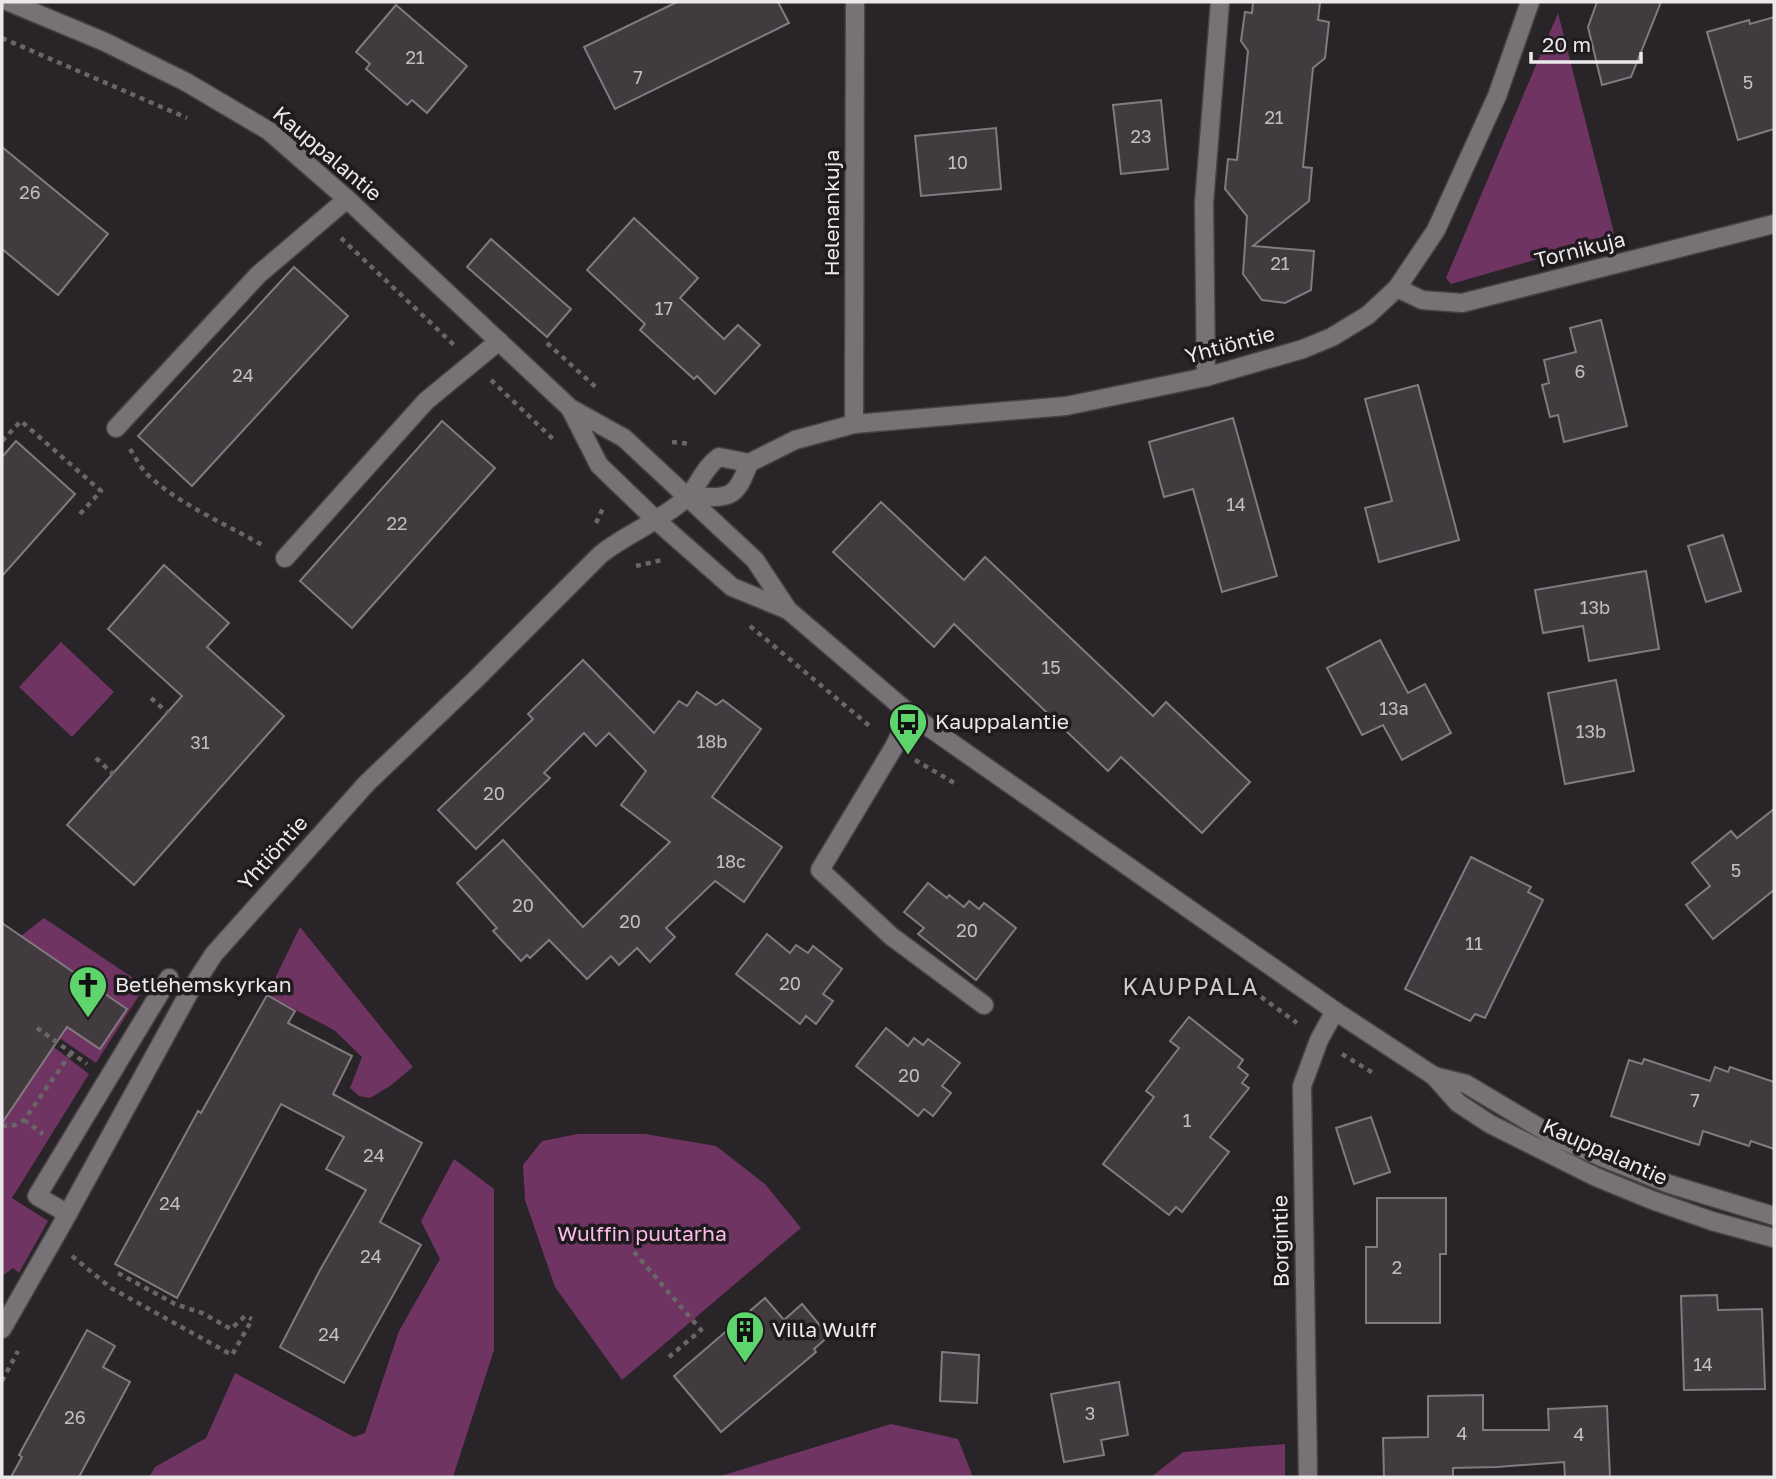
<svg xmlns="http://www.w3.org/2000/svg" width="1776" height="1479" font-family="'Golos Text',sans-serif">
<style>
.green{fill:#6f3462}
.building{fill:#413b40;stroke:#817a7f;stroke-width:2}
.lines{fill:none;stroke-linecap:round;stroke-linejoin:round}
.minor-casing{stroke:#464245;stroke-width:21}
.path{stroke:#6a6668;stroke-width:4.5;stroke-dasharray:5 5;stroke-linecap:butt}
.minor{stroke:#787276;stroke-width:18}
.labels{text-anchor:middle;stroke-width:7;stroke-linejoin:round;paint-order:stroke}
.number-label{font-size:18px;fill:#c1bec0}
.street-label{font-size:21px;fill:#ece9eb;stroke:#1f1a1e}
.poi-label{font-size:21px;fill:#ece9eb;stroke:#1f1a1e;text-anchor:start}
.park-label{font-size:21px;fill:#fcbceb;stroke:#1f1a1e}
.neighbourhood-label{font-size:23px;letter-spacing:2px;fill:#cfc7cc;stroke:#1f1a1e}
</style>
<rect width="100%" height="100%" fill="#292427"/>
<!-- green -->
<g class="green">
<polygon points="1558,13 1615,237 1451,284 1446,278"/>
<polygon points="61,642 114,692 72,737 19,687"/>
<polygon points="44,918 145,986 96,1063 39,1024 47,1013 100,1049 127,1008 21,936"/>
<polygon points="300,927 413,1067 390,1086 370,1098 359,1096 350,1088 362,1057 334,1030 267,995"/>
<polygon points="34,1032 89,1074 12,1198 48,1221 19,1273 13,1268 2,1276 2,1113 6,1116"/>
<polygon points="578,1134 645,1134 716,1146 765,1184 801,1228 622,1380 555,1287 525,1200 523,1165 542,1141"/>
<polygon points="454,1159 494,1189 494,1350 453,1477 149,1477 155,1467 206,1438 235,1373 354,1437 365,1433 399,1331 440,1259 421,1221"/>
<polygon points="891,1424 958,1439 973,1477 717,1477"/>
<polygon points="1285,1444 1285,1477 1151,1477 1183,1452"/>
</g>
<!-- building -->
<g class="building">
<polygon points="677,2 778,2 789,23 615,109 584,47"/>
<polygon points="1253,2 1320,2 1318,20 1329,22 1325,58 1313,68 1303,167 1312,168 1309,201 1253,246 1314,251 1311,290 1285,303 1262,300 1243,274 1247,216 1225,189 1228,159 1237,160 1248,51 1241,41 1245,12 1252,13"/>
<polygon points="1597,2 1661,2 1631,77 1602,85 1588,27"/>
<polygon points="396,5 467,66 427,113 412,100 407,105 366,69 370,64 356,52"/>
<polygon points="1774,17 1774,129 1738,140 1707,32 1749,20 1750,24"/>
<polygon points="1161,100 1168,169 1121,174 1113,105"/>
<polygon points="996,128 1001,189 921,196 915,136"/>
<polygon points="2,147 108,234 58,295 2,249"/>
<polygon points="634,218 698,278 680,298 724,339 738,325 760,345 715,394 697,376 694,379 640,330 645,324 587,270"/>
<polygon points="491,239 571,309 547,337 467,267"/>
<polygon points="294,267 348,316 192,486 138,436"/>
<polygon points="1601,320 1627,426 1564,442 1558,415 1550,417 1542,385 1549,383 1544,360 1576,352 1570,328"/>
<polygon points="1418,385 1459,540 1379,562 1365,508 1392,501 1365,399"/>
<polygon points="1233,418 1277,576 1222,592 1193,489 1164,497 1149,442"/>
<polygon points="442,421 495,468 352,628 300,581"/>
<polygon points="16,441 75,494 2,576 2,457"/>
<polygon points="881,502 964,580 985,557 1153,716 1166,702 1250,782 1202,833 1121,757 1108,771 954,624 934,647 833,552"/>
<polygon points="1723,535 1741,591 1706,602 1688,546"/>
<polygon points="164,565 229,623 207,647 284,716 134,885 67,825 182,696 108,629"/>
<polygon points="1646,571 1659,649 1589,661 1583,626 1543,633 1535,590"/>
<polygon points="1380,640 1408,693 1425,684 1451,733 1402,760 1383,725 1362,735 1327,668"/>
<polygon points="583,660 654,733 679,701 687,706 697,692 716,705 723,700 761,729 712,797 782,847 744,902 715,881 666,928 675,937 650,962 637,948 619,965 611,956 587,979 549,940 530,958 527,955 521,961 493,931 497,928 457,883 503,840 583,927 670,842 621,805 646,771 609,733 596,746 584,733 544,773 550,778 476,849 438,810 533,719 528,714"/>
<polygon points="1616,680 1634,771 1565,784 1548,693"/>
<polygon points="1774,809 1774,890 1713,939 1686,905 1710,886 1692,863 1731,831 1737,838"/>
<polygon points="1471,857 1531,887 1528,892 1543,900 1485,1018 1475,1014 1470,1021 1405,989"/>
<polygon points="928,883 947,898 949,895 964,907 969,901 979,909 984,903 1016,928 976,980 918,934 924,928 904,912"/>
<polygon points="2,923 127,1009 100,1049 67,1027 2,1123"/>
<polygon points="767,934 790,953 796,945 808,953 813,946 842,969 823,994 833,1001 816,1024 806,1016 800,1024 736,974"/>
<polygon points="267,995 295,1011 288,1023 352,1056 333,1094 422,1143 380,1222 421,1245 344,1383 280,1347 320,1270 366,1190 326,1169 344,1137 281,1104 177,1298 115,1264 198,1111 201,1113"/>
<polygon points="1189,1017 1243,1060 1238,1067 1248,1075 1242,1083 1249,1088 1210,1137 1229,1152 1182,1212 1176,1207 1169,1215 1103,1164 1154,1097 1146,1091 1179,1048 1170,1041"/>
<polygon points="886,1028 908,1046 914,1038 923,1045 928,1039 960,1063 942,1086 951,1093 933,1116 924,1109 918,1116 856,1066"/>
<polygon points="1644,1059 1710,1081 1715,1067 1728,1072 1730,1067 1774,1082 1774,1149 1751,1141 1749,1146 1703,1131 1699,1145 1611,1116 1629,1060 1642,1064"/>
<polygon points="1371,1117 1390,1172 1354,1184 1336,1128"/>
<polygon points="1377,1198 1446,1198 1446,1254 1440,1254 1440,1323 1366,1323 1366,1247 1377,1247"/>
<polygon points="1717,1295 1718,1310 1762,1309 1765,1389 1684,1390 1681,1296"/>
<polygon points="765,1298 784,1320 802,1304 829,1336 814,1349 816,1352 721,1432 674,1376"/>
<polygon points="87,1330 115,1346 103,1367 130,1382 79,1477 11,1477 22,1457 19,1455"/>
<polygon points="942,1352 979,1355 977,1403 940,1401"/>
<polygon points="1119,1382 1128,1435 1101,1440 1104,1455 1064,1462 1051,1394"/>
<polygon points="1483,1395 1483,1430 1549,1430 1548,1409 1607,1406 1610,1477 1565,1477 1564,1462 1497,1467 1453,1468 1453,1477 1384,1477 1383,1438 1428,1437 1428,1396"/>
</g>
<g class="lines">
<!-- minor casing -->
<g class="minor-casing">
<g id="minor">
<polyline points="9,2 105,42 186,82 269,131 347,199 570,408 624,438 755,560 788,610 910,714 1335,1011 1434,1076 1458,1103 1490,1124 1596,1177 1652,1200 1712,1221 1774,1238"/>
<polyline points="1397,288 1422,300 1462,303 1774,224"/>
<polyline points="1206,377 1204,203 1220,2"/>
<polyline points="570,408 599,465 657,521 732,587 788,610"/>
<polyline points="854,424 855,2"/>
<polyline points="116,428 258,275 347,199"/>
<path d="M687 497C727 496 734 504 749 463"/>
<polyline points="285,558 426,401 499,341"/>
<polyline points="910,714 894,747 820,870 891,936 984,1005"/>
<polyline points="1434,1076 1466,1084 1555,1137 1606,1159 1669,1184 1774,1216"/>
<polyline points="68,1214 37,1196 169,978"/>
<path d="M2 1329 61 1226 190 991 214 954 367 783 475 680 601 554C628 533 659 522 685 499 699 487 702 469 719 457L749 463 795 440 854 424 1066 406 1206 377 1303 349 1332 337 1368 315 1397 288 1436 230 1497 96 1530 2"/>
<polyline points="1308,1477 1302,1086 1319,1040 1335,1011"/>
</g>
</g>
<!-- path -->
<g class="path">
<polyline points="2,38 187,118"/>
<polyline points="341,238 454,345"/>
<polyline points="547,343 599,390"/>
<polyline points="491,380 553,439"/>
<polyline points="2,441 21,421 101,491 80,514"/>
<polyline points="672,442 691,444"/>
<path d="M130 449C136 458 141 469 149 476 182 506 224 523 262 545"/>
<polyline points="596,523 604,506"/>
<polyline points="636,566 662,560"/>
<polyline points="750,626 872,728"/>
<polyline points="151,698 168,713"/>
<polyline points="96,758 113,774"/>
<polyline points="915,760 956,784"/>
<polyline points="1253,991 1297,1023"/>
<polyline points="37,1028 87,1064"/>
<polyline points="1342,1054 1373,1073"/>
<polyline points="24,1120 43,1134"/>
<polyline points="2,1126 15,1125 24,1120 71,1053"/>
<polyline points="634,1252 701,1330 669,1357"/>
<polyline points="72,1256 111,1288 232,1355 250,1323"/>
<polyline points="118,1273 175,1304 202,1313 231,1329 245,1316 252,1319"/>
<polyline points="2,1381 18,1351"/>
</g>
<!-- minor -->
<use href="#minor" class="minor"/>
</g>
<!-- icons -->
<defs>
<g id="bus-pin" transform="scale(2.0125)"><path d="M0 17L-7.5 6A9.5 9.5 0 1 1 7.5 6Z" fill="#5ed56c" stroke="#1f1a1e"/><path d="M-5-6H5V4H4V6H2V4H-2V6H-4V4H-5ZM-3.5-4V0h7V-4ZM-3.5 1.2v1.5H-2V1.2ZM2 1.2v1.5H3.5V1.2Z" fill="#111"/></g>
<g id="church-pin" transform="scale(2.0125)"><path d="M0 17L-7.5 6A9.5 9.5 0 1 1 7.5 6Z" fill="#5ed56c" stroke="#1f1a1e"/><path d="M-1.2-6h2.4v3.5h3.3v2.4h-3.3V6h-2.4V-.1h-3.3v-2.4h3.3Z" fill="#111"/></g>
<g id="building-pin" transform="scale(2.0125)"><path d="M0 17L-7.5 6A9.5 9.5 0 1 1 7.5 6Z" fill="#5ed56c" stroke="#1f1a1e"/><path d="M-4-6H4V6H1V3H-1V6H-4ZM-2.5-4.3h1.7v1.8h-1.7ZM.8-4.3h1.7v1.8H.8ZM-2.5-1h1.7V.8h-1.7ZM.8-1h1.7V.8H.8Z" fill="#111"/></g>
</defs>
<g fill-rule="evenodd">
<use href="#bus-pin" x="908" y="722"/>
<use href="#church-pin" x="88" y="985"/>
<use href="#building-pin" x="745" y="1330"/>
</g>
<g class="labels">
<!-- number labels -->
<g class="number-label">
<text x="415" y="64">21</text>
<text x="638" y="84">7</text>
<text x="1748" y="89">5</text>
<text x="1274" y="124">21</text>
<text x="1141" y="143">23</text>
<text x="958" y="169">10</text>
<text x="30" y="199">26</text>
<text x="1280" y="270">21</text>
<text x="664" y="315">17</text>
<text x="1580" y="378">6</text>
<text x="243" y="382">24</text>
<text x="1236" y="511">14</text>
<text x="397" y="530">22</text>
<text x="1595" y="614">13b</text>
<text x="1051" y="674">15</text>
<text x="1394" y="715">13a</text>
<text x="1591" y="738">13b</text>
<text x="712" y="748">18b</text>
<text x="200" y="749">31</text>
<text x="494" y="800">20</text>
<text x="731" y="868">18c</text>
<text x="1736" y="877">5</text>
<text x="523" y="912">20</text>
<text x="630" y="928">20</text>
<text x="967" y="937">20</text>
<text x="1474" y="950">11</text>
<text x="790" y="990">20</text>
<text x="909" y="1082">20</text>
<text x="1695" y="1107">7</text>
<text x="1187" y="1127">1</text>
<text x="374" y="1162">24</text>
<text x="170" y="1210">24</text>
<text x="371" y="1263">24</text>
<text x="1397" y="1274">2</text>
<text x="329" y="1341">24</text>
<text x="1703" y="1371">14</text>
<text x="1090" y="1420">3</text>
<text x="75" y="1424">26</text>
<text x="1462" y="1440">4</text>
<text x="1579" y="1441">4</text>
</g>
<!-- street labels -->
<g class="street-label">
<text transform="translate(327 154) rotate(40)" y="7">Kauppalantie</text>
<text transform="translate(832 213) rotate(-90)" y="7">Helenankuja</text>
<text transform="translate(1580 250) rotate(-14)" y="7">Tornikuja</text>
<text transform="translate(1230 345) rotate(-15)" y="7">Yhtiöntie</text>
<text transform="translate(273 853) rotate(-48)" y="7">Yhtiöntie</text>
<text transform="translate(1605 1152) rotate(24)" y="7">Kauppalantie</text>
<text transform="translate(1281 1241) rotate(-91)" y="7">Borgintie</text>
</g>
<!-- poi labels -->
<g class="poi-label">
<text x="935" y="729">Kauppalantie</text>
<text x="115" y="992">Betlehemskyrkan</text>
<text x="772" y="1337">Villa Wulff</text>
</g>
<!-- park labels -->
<g class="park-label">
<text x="642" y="1241">Wulffin puutarha</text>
</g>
<!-- neighbourhood labels -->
<g class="neighbourhood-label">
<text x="1191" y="995">KAUPPALA</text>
</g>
</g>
<!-- border -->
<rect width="1776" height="1479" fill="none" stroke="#ece9eb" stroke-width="7"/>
<!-- scale -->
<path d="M1531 52v10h110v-10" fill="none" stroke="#ece9eb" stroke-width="3.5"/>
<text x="1542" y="52" font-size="21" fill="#ece9eb" stroke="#1f1a1e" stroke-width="5" paint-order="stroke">20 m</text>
</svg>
